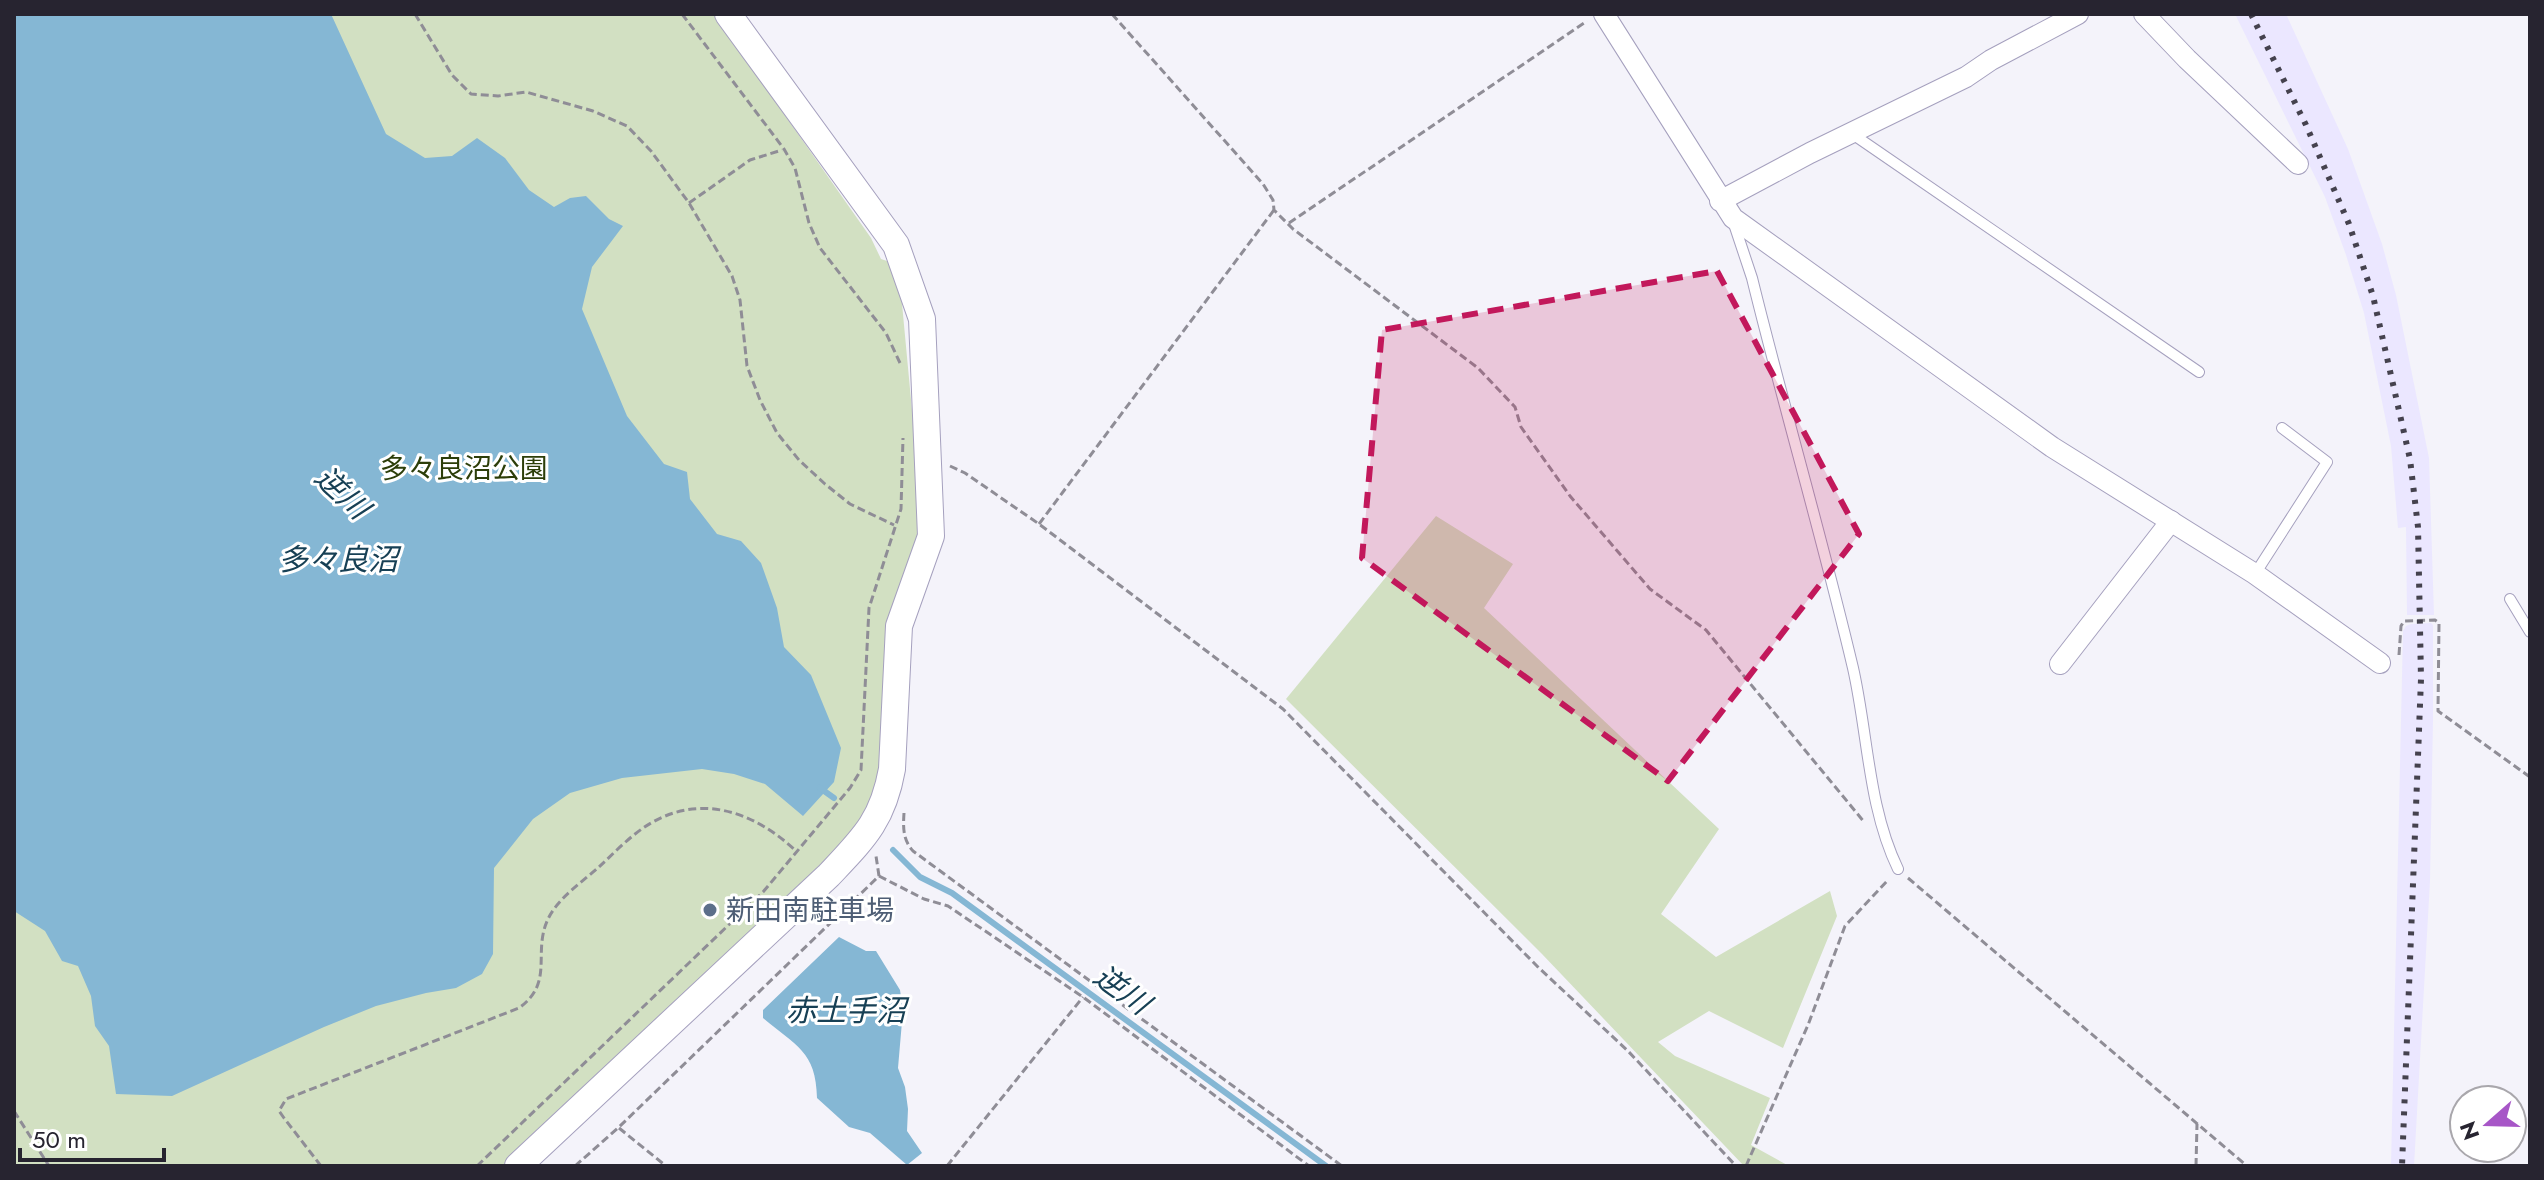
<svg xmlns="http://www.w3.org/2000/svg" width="2544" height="1180" font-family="Jost,'Noto Sans JP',sans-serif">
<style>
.built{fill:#ebe7ff}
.green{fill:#d2e0c2}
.water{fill:#85b7d4}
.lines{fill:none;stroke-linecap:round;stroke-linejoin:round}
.stream{stroke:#85b7d4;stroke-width:6}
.service-casing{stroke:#a5a0be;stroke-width:12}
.minor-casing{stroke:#a5a0be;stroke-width:22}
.tertiary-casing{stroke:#a5a0be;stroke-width:28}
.path{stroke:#8f8d96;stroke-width:3;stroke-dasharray:8 4;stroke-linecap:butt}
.service{stroke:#fff;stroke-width:10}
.minor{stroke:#fff;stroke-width:20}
.tertiary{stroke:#fff;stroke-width:26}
.rail{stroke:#45424e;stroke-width:6;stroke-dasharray:4 8;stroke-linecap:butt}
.marked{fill:#c2185b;fill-opacity:0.2;stroke:#c2185b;stroke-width:6;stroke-dasharray:16 10;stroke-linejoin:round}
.service-dot{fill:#5c6f8a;stroke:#fff;stroke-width:3}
.labels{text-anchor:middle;stroke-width:6;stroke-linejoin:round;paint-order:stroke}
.park-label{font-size:28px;fill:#2c3e09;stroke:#fff}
.service-label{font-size:28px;fill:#4e5e75;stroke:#fff;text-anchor:start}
.water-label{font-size:30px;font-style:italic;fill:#174055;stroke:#fff}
</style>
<rect width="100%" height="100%" fill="#f4f3fa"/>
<!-- built -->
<g class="built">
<polygon points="2235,14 2286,14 2348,149 2382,244 2396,295 2429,458 2434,615 2407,615 2406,527 2398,528 2391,446 2364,313 2346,255 2325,197"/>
<polygon points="2431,623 2433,625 2433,720 2430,881 2414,1166 2391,1166 2403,631 2406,626 2411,624"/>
</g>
<!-- green -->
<g class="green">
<polygon points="14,14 714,14 871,238 881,259 890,262 901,293 922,517 915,552 893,603 883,703 880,781 871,810 824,866 506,1166 14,1166"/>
<polygon points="1436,516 1513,564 1484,608 1719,829 1661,914 1716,957 1830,891 1837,916 1783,1048 1709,1011 1658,1042 1675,1056 1770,1098 1751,1145 1789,1166 1744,1166 1542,954 1286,699"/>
</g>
<!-- water -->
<g class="water">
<polygon points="14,14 331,14 386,134 425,158 452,156 477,138 505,158 529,190 554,207 570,198 586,196 609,219 623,226 592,267 582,309 627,416 664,464 687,472 690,499 717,534 741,541 761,563 777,608 784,647 811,675 841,748 834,782 803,816 765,784 734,774 702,769 622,778 570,793 533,819 494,868 493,954 482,974 456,988 426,993 376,1006 324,1027 172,1096 116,1094 109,1046 95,1026 91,996 78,966 62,961 45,931 14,911"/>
<path d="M839 937 866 951H876L900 990 903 1010 898 1068 905 1087 908 1109 907 1131 922 1153 907 1165 870 1133 849 1127 817 1098C816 1051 796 1046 763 1018V1010Z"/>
</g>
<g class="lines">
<!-- stream -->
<g class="stream">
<polyline points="820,788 834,798"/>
<polyline points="893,850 920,877 952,893 1326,1166"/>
</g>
<!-- service casing -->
<g class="service-casing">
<g id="service">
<polyline points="1851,133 2199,372"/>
<path d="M1734 224 1752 278C1784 408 1822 537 1853 668 1868 734 1868 807 1898 869"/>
<polyline points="2255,574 2327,462 2282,428"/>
<polyline points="2510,599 2530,632"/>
</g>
</g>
<!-- minor casing -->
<g class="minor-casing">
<g id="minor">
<polyline points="1604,14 1733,218 2052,447 2255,574 2380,663"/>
<polyline points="2144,14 2187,59 2298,164"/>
<polyline points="1720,201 1810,153 1966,77 1991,60 2078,14"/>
<polyline points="2060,664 2171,521"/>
</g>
</g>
<!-- tertiary casing -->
<g class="tertiary-casing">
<path id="tertiary" d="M518 1166 829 875C864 838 883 820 892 769L899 626 931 536 922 319 896 245 728 14"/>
</g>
<!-- path -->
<g class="path">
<polyline points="415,14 452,75 471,94 498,96 526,92 593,111 627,126 651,151 689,203 732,276 740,300 747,366 760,400 777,433 799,460 825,484 850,504 894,525"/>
<polyline points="682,14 784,149 795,168 809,223 820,248 886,333 900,363"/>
<polyline points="1112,14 1263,184 1273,200 1274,210 1293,229 1478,368 1515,407 1521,427 1570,496 1650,589 1706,630 1865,823"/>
<polyline points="689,203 750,160 782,150"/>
<polyline points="1289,223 1587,21"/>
<polyline points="950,466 965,473 1039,524 1283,709 1539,968 1628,1051 1736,1166"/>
<polyline points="1039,524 1274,210"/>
<polyline points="2399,655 2401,626 2404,621 2435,620 2439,623 2438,711 2530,777"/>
<path d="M904 813C903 828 903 840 913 851L1342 1166"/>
<polyline points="879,876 924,899 948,906 1083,997 1309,1166"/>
<polyline points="1908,878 2247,1166"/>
<polyline points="14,1111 49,1166"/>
<polyline points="619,1128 666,1166"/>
<polyline points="178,1166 179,1166"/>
<path d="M321 1166 284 1118 279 1111 286 1099 519 1008C555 982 532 953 548 919 558 898 582 882 599 867 615 852 632 834 651 823 703 793 755 813 795 850"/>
<polyline points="477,1166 763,892 850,788 861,770 869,608 901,509 903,438"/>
<polyline points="575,1166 618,1128 879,876 876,856"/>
<polyline points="947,1166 1083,997"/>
<polyline points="1746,1166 1808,1025 1845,926 1888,880"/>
<polyline points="2196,1166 2197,1124"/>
</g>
<!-- service -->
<use href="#service" class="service"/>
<!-- minor -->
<use href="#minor" class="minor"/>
<!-- tertiary -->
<use href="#tertiary" class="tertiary"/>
<!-- rail -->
<polyline class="rail" points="2251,14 2306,125 2349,224 2373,296 2410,459 2418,527 2421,679 2402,1166"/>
</g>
<!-- marked area -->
<path class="marked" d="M1717 271 1859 534 1668 781 1362 558 1382 330Z"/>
<!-- markers -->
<circle class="service-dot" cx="710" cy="910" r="8"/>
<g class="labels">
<!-- park labels -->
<g class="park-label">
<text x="464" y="478">多々良沼公園</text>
</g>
<!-- service labels -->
<g class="service-label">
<text x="726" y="920">新田南駐車場</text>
</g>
<!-- water labels -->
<g class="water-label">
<text transform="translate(342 493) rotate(43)" y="10">逆川</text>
<text x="338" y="570">多々良沼</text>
<text transform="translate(1122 990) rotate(36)" y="10">逆川</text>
<text x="846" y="1021">赤土手沼</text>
</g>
</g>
<!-- border -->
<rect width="2544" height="1180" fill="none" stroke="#272430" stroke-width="32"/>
<!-- north arrow -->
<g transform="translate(2488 1124) rotate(250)"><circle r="38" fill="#ffffff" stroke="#a9a7ac" stroke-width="2"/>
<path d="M0-6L14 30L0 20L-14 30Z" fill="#a756c7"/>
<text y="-12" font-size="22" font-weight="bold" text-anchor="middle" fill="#272430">N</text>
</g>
<!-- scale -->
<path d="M20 1148v12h144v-12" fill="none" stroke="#272430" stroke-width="4"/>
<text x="32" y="1148" font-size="24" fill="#272430" stroke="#ffffff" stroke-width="6" paint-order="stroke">50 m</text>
</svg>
